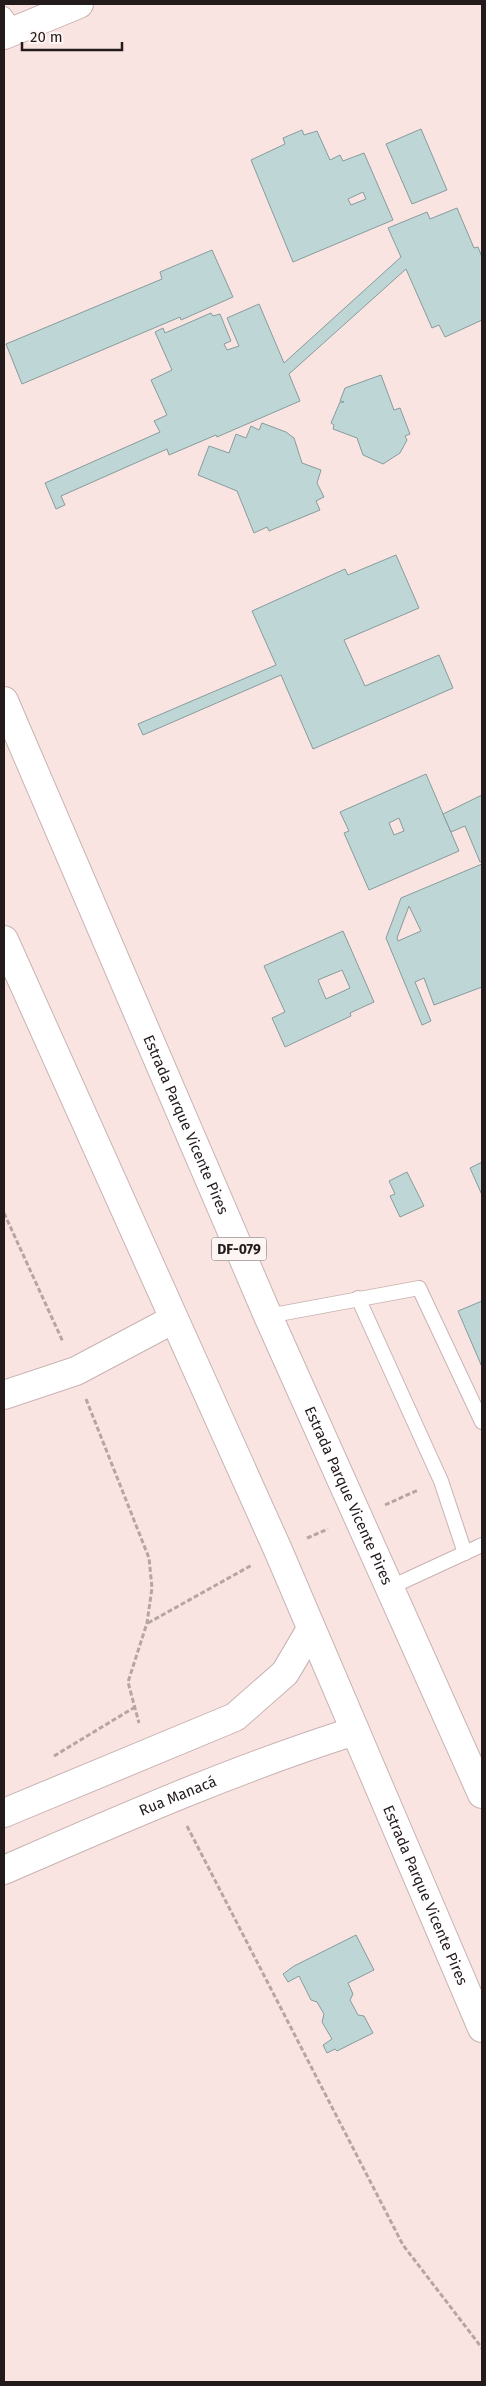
<svg xmlns="http://www.w3.org/2000/svg" width="486" height="2386" font-family="'Fira Sans',sans-serif">
<style>
.building{fill:#bfd6d6;stroke:#869c9c;fill-rule:evenodd}
.lines{fill:none;stroke-linecap:round;stroke-linejoin:round}
.service-casing{stroke:#c8b3b2;stroke-width:16}
.minor-casing{stroke:#c8b3b2;stroke-width:30}
.tertiary-casing{stroke:#c8b3b2;stroke-width:30}
.primary-casing{stroke:#c8b3b2;stroke-width:30}
.path{stroke:#b7a5a4;stroke-width:3;stroke-dasharray:5 2.5;stroke-linecap:butt}
.service{stroke:#fff;stroke-width:14}
.minor{stroke:#fff;stroke-width:28}
.tertiary{stroke:#fff;stroke-width:28}
.primary{stroke:#fff;stroke-width:28}
.labels{text-anchor:middle;stroke-width:4;stroke-linejoin:round;paint-order:stroke}
.shield{fill:#fdf4f4;stroke:#645c5c;stroke-width:1}
.shield-label{font-size:14px;font-weight:bold;fill:#231b1b}
.street-label{font-size:15px;fill:#231b1b;stroke:#fdf4f4}
</style>
<rect width="100%" height="100%" fill="#fae4e2"/>
<!-- building -->
<g class="building">
<polygon points="421,129 447,190 412,204 386,144"/>
<path d="M302 130 304 135 317 131 330 160 340 155 343 161 364 153 393 220 293 262 251 160 285 144 283 138ZM363 192 366 199 351 205 348 199Z"/>
<polygon points="457,208 474,248 478,247 482,257 482,320 445,337 439,325 432,328 406,269 289,374 300,401 217,437 216,435 169,455 167,449 61,496 65,505 56,509 45,483 160,432 154,421 167,415 151,380 172,370 155,332 163,328 165,333 211,313 213,316 220,314 231,341 224,344 227,350 239,346 227,318 259,304 284,363 401,257 388,228 427,212 430,219"/>
<polygon points="212,250 233,297 181,320 180,317 22,384 6,344 162,279 160,272"/>
<polygon points="381,375 394,410 400,408 410,434 405,436 407,440 400,453 383,464 363,455 357,438 333,429 334,425 331,423 340,402 344,402 340,401 345,388"/>
<polygon points="262,423 286,432 294,438 302,463 321,470 317,483 324,497 316,501 320,510 269,531 267,527 254,533 237,491 198,475 209,446 229,453 236,434 246,438 251,426 259,430"/>
<polygon points="396,555 419,608 344,640 365,686 439,655 453,688 313,749 281,675 143,735 138,724 276,665 252,611 345,569 348,575"/>
<path d="M426 774 459 851 369 890 344 833 349 831 340 812ZM399 818 404 831 394 835 389 823Z"/>
<polygon points="482,795 482,861 480,862 465,826 451,832 443,814"/>
<path d="M482 864V987L434 1005 424 978 415 982 431 1021 422 1025 386 938 401 898ZM409 906 421 931 398 941 397 938Z"/>
<path d="M343 931 374 1002 350 1013 351 1016 285 1047 272 1018 285 1012 264 966ZM342 970 350 988 326 999 318 980Z"/>
<polygon points="482,1162 482,1195 470,1168"/>
<polygon points="407,1172 424,1206 400,1217 390,1196 395,1194 389,1181"/>
<polygon points="482,1301 482,1367 458,1311"/>
<polygon points="356,1935 374,1970 348,1983 353,1994 350,2000 358,2015 364,2016 373,2033 337,2051 335,2049 327,2053 323,2045 332,2039 322,2022 324,2014 317,2002 311,2000 299,1976 288,1982 283,1974 294,1966"/>
</g>
<g class="lines">
<!-- service casing -->
<g class="service-casing">
<g id="service">
<polyline points="4,14 16,30"/>
<polyline points="358,1298 441,1481 465,1553"/>
<polyline points="268,1316 419,1288 482,1422"/>
<polyline points="391,1587 482,1545"/>
</g>
</g>
<!-- minor casing -->
<g class="minor-casing">
<g id="minor">
<polyline points="4,35 79,4"/>
<polyline points="4,1395 76,1371 174,1319"/>
</g>
</g>
<!-- tertiary casing -->
<g class="tertiary-casing">
<g id="tertiary">
<polyline points="4,1813 235,1717 285,1673 311,1629"/>
<path id="s1" d="M4 1870C119 1820 234 1769 355 1731"/>
</g>
</g>
<!-- primary casing -->
<g class="primary-casing">
<g id="primary">
<path id="s2" d="M4 701 268 1316 482 1794"/>
<path id="s3" d="M4 940 278 1550 482 2028"/>
</g>
</g>
<!-- path -->
<g class="path">
<polyline points="4,1213 63,1342"/>
<polyline points="86,1399 149,1558 152,1588 147,1623 128,1682 139,1723"/>
<polyline points="385,1505 418,1490"/>
<polyline points="307,1538 328,1529"/>
<polyline points="148,1623 252,1565"/>
<polyline points="54,1756 135,1707"/>
<polyline points="187,1826 403,2245 482,2348"/>
</g>
<!-- service -->
<use href="#service" class="service"/>
<!-- minor -->
<use href="#minor" class="minor"/>
<!-- tertiary -->
<use href="#tertiary" class="tertiary"/>
<!-- primary -->
<use href="#primary" class="primary"/>
</g>
<g class="labels">
<!-- shield labels -->
<rect class="shield" x="211.5" y="1237.5" width="55" height="23" rx="4"/>
<g class="shield-label">
<text x="239" y="1254">DF-079</text>
</g>
<!-- street labels -->
<g class="street-label">
<text dy="5" stroke="none"><textPath href="#s2" startOffset="461">Estrada Parque Vicente Pires</textPath></text>
<text dy="5" stroke="none"><textPath href="#s2" startOffset="866">Estrada Parque Vicente Pires</textPath></text>
<text dy="5" stroke="none"><textPath href="#s1" startOffset="189">Rua Manacá</textPath></text>
<text dy="5" stroke="none"><textPath href="#s3" startOffset="1044">Estrada Parque Vicente Pires</textPath></text>
</g>
</g>
<!-- border -->
<rect width="486" height="2386" fill="none" stroke="#231b1b" stroke-width="10"/>
<!-- scale -->
<path d="M22 42v8h100v-8" fill="none" stroke="#231b1b" stroke-width="2.5"/>
<text x="30" y="42" font-size="15" fill="#231b1b" stroke="#fdf4f4" stroke-width="4" paint-order="stroke">20 m</text>
</svg>
